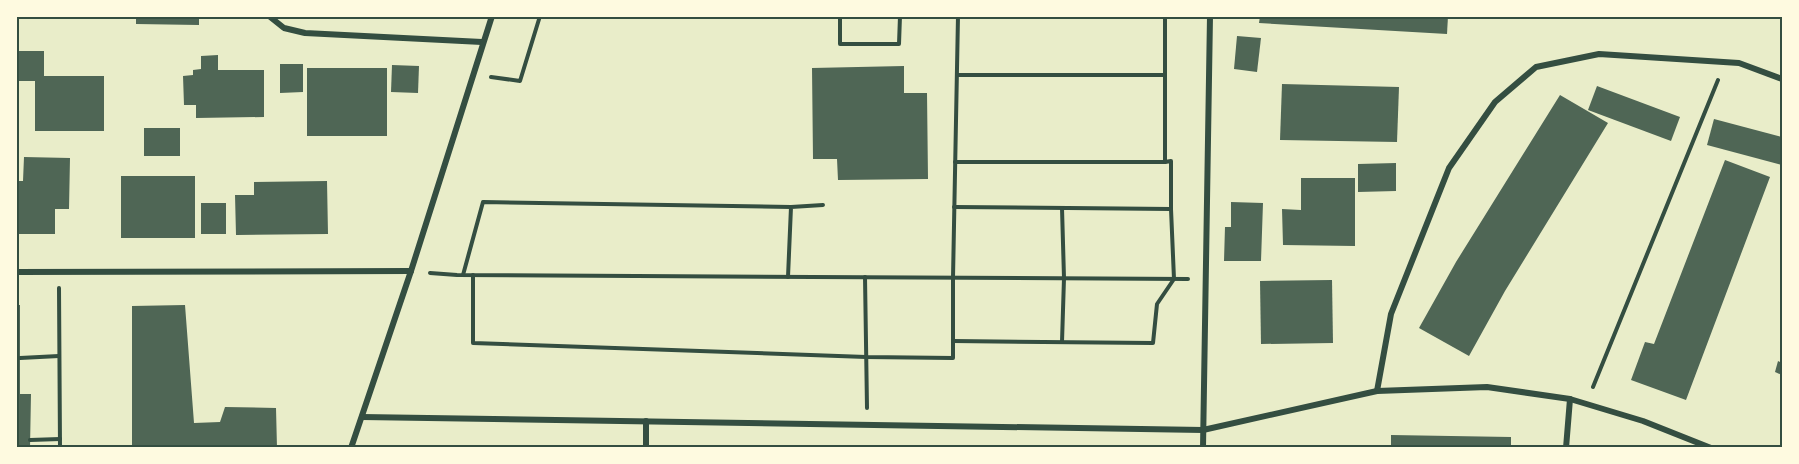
<svg xmlns="http://www.w3.org/2000/svg" width="1799" height="464" font-family="Montserrat,sans-serif">
<style>
.building{fill:#4f6655}
.lines{fill:none;stroke-linecap:round;stroke-linejoin:round}
.path{stroke:#344e41;stroke-width:4}
.minor{stroke:#344e41;stroke-width:6}
.neatline{fill:none;stroke:#344e41;stroke-width:2}
</style>
<rect width="100%" height="100%" fill="#e9edc9"/>
<!-- building -->
<g class="building">
<polygon points="136,16 199,16 199,25 136,24"/>
<polygon points="1260,16 1448,16 1447,34 1259,23"/>
<polygon points="1237,36 1261,38 1257,72 1234,69"/>
<polygon points="18,51 44,51 44,76 104,76 104,131 35,131 35,81 18,81"/>
<polygon points="218,55 218,70 264,70 264,117 196,118 196,105 184,105 183,76 193,75 193,70 201,69 201,56"/>
<polygon points="280,64 303,64 303,92 280,93"/>
<polygon points="392,65 419,66 418,93 391,92"/>
<polygon points="904,66 904,93 927,93 928,179 838,180 837,159 813,159 812,68"/>
<rect x="307" y="68" width="80" height="68"/>
<polygon points="1282,84 1399,87 1397,142 1280,140"/>
<polygon points="1597,86 1680,117 1671,141 1588,110"/>
<polygon points="1560,95 1608,123 1505,291 1469,356 1419,328 1456,262"/>
<polygon points="1714,119 1782,137 1782,165 1707,145"/>
<rect x="144" y="128" width="36" height="28"/>
<polygon points="24,157 70,158 69,209 55,209 55,234 16,234 16,181 23,181"/>
<polygon points="1725,160 1770,177 1686,400 1631,380 1645,342 1654,344"/>
<polygon points="1396,163 1396,191 1358,192 1358,164"/>
<rect x="121" y="176" width="74" height="62"/>
<polygon points="1301,178 1355,178 1355,246 1283,245 1282,209 1301,210"/>
<polygon points="327,181 328,234 236,235 235,195 254,195 254,182"/>
<polygon points="1231,202 1263,203 1261,261 1224,261 1225,227 1231,227"/>
<rect x="201" y="203" width="25" height="31"/>
<polygon points="1332,280 1333,343 1261,344 1260,281"/>
<polygon points="16,305 20,305 20,394 31,394 30,448 16,448"/>
<polygon points="185,305 194,423 220,422 225,407 276,408 277,448 132,448 132,306"/>
<polygon points="1778,361 1782,363 1782,375 1775,372"/>
<polygon points="1391,435 1511,437 1511,448 1391,448"/>
</g>
<g class="lines">
<!-- path -->
<g class="path">
<polyline points="840,16 840,44 899,44 900,16"/>
<polyline points="957,75 1165,75"/>
<polyline points="491,77 520,81 540,16"/>
<polyline points="955,162 1165,162 1165,16"/>
<polyline points="954,207 1171,209 1171,161 1165,162"/>
<polyline points="430,273 457,275 1188,279"/>
<polyline points="463,275 483,202 791,207"/>
<polyline points="473,275 473,343 866,357 953,358 953,278 958,16"/>
<polyline points="788,277 791,207 823,205"/>
<polyline points="865,277 867,408"/>
<polyline points="59,288 60,448"/>
<polyline points="953,341 1153,343 1157,304 1174,279 1171,209"/>
<polyline points="1062,342 1064,278 1062,208"/>
<polyline points="20,358 59,356"/>
<polyline points="1593,387 1718,80"/>
<polyline points="30,440 60,439"/>
</g>
<!-- minor -->
<g class="minor">
<polyline points="269,16 284,28 305,33 482,42"/>
<polyline points="16,272 411,271"/>
<polyline points="1377,391 1391,314 1449,168 1495,102 1536,67 1599,54 1739,63 1782,79"/>
<polyline points="362,417 1203,430 1377,391 1487,387 1570,399 1643,421 1711,448"/>
<polyline points="646,421 646,448"/>
<polyline points="351,448 411,271 492,16"/>
<polyline points="1203,448 1210,16"/>
<polyline points="1566,448 1570,399"/>
</g>
</g>
<!-- border -->
<rect width="1799" height="464" fill="none" stroke="#fefae0" stroke-width="36"/>
<rect x="18" y="18" width="1763" height="428" class="neatline"/>
</svg>
